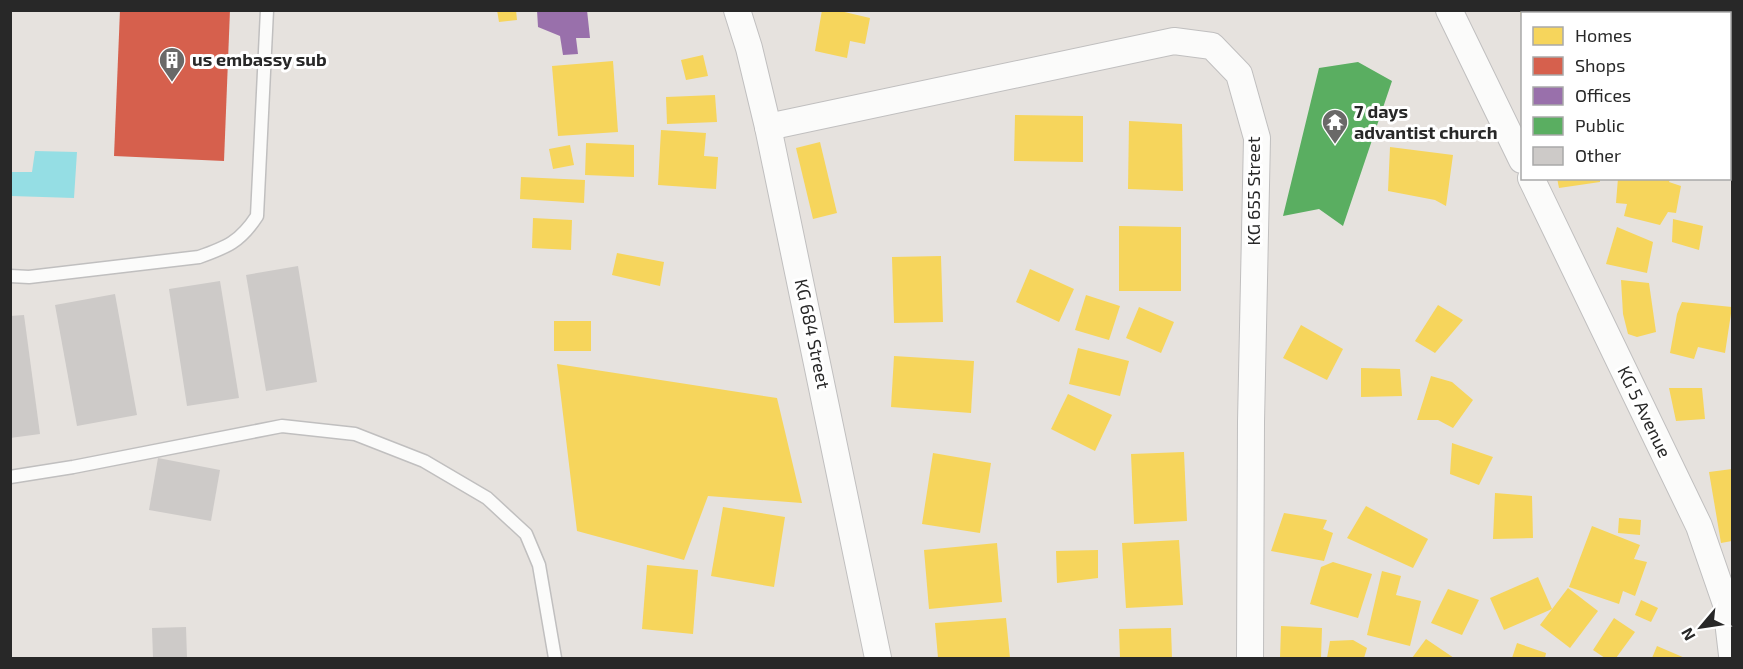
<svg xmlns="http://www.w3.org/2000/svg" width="1743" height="669" font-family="'Exo 2',sans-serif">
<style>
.water{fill:#95dee4}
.homes{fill:#f6d55c}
.shops{fill:#d6604d}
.offices{fill:#9970ab}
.public{fill:#5aae61}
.building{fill:#cdcac8}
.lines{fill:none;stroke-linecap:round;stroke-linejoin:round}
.service-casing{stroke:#c0bfbf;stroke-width:15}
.minor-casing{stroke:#c0bfbf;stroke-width:28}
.service{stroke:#fbfbfa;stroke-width:12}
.minor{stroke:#fbfbfa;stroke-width:26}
.labels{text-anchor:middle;stroke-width:6;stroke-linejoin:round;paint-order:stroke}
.poi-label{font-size:18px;font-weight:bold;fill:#282828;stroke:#fff;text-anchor:start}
.street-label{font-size:18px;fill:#282828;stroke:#fff}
</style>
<rect width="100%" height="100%" fill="#e6e2de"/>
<!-- water -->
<polygon class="water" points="35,151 77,152 74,198 11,196 11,172 32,172"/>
<!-- homes -->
<g class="homes">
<polygon points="497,10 516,10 517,20 499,22"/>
<polygon points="822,10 836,10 870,18 865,44 850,41 847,58 815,51"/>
<polygon points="1520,10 1558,10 1559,12 1522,14 1521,18"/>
<polygon points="1631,10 1654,10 1655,14 1632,14"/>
<polygon points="703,55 708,76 686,80 681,60"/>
<polygon points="1730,57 1732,58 1732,121 1730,122"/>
<polygon points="613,61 618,132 558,136 552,66"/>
<polygon points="715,95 717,122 667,124 666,97"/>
<polygon points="1015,115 1083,116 1083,162 1014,161"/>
<polygon points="1129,121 1182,124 1183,191 1128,189"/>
<polygon points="661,130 706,133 704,156 718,157 716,189 658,185"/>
<rect x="1730" y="137" width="2" height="42"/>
<polygon points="820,142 837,213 813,219 796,148"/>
<polygon points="586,143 634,145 634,177 585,175"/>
<polygon points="570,145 574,165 553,169 549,149"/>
<polygon points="1390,147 1453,155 1446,206 1435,200 1388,191"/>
<polygon points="521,177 585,180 584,203 520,199"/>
<polygon points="1557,178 1600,178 1600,182 1559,188"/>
<polygon points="1618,178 1671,178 1669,182 1681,186 1676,213 1668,212 1660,225 1624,216 1627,204 1616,203"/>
<polygon points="533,218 572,220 571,250 532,248"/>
<polygon points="1673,219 1703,226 1699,250 1672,242"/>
<polygon points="1119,226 1181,227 1181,291 1119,291"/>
<polygon points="1617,227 1653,242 1647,273 1606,264"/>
<polygon points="617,253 664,262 660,286 612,275"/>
<polygon points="941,256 943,322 894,323 892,257"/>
<polygon points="1030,269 1074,289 1059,322 1016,302"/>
<polygon points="1621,280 1649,283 1656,332 1637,337 1628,334 1623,314"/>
<polygon points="1086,295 1120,306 1109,340 1075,330"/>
<polygon points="1682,302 1732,307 1725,353 1698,347 1694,359 1670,353 1677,314"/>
<polygon points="1438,305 1463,320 1435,353 1415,341"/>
<polygon points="1139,307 1174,322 1161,353 1126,338"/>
<rect x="554" y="321" width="37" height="30"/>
<polygon points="1301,325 1343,349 1327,380 1283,358"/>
<polygon points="1078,348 1129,361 1120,396 1069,384"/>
<polygon points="894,356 974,361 971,413 891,407"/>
<polygon points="557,364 777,398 802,503 708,496 684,560 577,531"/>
<polygon points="1361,368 1400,369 1402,396 1361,397"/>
<polygon points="1431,376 1452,382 1473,400 1453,428 1438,420 1417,420"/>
<polygon points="1669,388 1702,388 1705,419 1676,421"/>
<polygon points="1068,394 1112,415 1095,451 1051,429"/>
<polygon points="1452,443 1493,457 1479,485 1450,474"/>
<polygon points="1184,452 1187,521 1134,524 1131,454"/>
<polygon points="933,453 991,463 980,533 922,524"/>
<polygon points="1732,469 1732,541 1721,543 1709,472"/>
<polygon points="1495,493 1532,496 1533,538 1493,539"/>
<polygon points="1366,506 1428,539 1413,568 1347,538"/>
<polygon points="723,507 785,517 774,587 711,576"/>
<polygon points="1284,513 1327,520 1323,529 1333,533 1324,561 1271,551"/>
<polygon points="1619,518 1641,520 1640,535 1618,533"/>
<polygon points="1592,526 1640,545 1634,559 1647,562 1635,596 1623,591 1619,604 1569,587"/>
<polygon points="1179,540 1183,605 1126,608 1122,543"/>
<polygon points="997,543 1002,602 929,609 924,550"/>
<polygon points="1098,550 1098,578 1057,583 1056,551"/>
<polygon points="1333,562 1372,574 1358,618 1310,604 1321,567"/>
<polygon points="647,565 698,570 693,634 642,629"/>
<polygon points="1382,571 1401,576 1396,595 1421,601 1410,646 1367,635"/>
<polygon points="1538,577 1552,609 1504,630 1490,598"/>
<polygon points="1568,588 1598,611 1570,648 1540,625"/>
<polygon points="1448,589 1479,600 1462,635 1431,623"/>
<polygon points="1641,600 1658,608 1651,622 1635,615"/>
<polygon points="1006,618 1010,658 938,658 935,623"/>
<polygon points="1614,618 1635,632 1616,658 1605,658 1593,650"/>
<polygon points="1281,626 1322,628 1321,658 1280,658"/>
<polygon points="1171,628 1172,658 1120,658 1119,629"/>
<polygon points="1426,639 1454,658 1412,658"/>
<polygon points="1353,640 1367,648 1364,658 1327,658 1330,641"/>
<polygon points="1517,643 1546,653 1545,658 1512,658"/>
<polygon points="1657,646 1685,658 1652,658"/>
</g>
<!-- shops -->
<polygon class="shops" points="120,10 230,10 224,161 114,156"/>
<!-- offices -->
<polygon class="offices" points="537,10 587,10 590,38 576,38 578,54 563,55 560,36 538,27"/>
<!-- public -->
<polygon class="public" points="1358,62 1392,81 1343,226 1319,209 1283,216 1319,68"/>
<!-- building -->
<g class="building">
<polygon points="298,266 317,382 266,391 246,275"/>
<polygon points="220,281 239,398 187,406 169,289"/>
<polygon points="115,294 137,415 77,426 55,305"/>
<polygon points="24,315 40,434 10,438 10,316"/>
<polygon points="158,458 220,470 211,521 149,510"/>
<polygon points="186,627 187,658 153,658 152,628"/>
</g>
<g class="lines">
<!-- service casing -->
<g class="service-casing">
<g id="service">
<path d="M10 276 29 277 199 257C227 247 240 242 257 216L267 10"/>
<polyline points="10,477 73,467 282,426 355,434 424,461 487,498 526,534 539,565 555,658"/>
</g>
</g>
<!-- minor casing -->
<g class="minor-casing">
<g id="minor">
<polyline points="737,10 749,48 768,127 878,658"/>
<polyline points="1449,10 1522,160"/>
<polyline points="768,127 1174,41 1212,46 1239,74 1257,138 1251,422 1250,658"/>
<polyline points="1531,178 1699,526 1726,604 1732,655"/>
</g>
</g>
<!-- service -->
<use href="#service" class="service"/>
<!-- minor -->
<use href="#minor" class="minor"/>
</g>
<!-- icons -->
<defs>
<g id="building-pin" transform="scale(1.35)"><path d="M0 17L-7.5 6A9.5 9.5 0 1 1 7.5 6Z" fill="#6a6968" stroke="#fff"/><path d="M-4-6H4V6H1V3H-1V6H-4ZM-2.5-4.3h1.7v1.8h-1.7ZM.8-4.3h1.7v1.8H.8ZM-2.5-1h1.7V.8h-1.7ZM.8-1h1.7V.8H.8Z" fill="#fff"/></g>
<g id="temple-pin" transform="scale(1.35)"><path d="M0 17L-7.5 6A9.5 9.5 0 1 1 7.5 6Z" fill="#6a6968" stroke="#fff"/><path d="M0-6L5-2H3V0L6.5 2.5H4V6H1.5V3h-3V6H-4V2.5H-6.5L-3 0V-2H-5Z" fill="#fff"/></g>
</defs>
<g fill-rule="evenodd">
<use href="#building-pin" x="172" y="60"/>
<use href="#temple-pin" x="1335" y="122"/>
</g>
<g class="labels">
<!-- poi labels -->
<g class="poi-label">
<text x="192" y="66">us embassy sub</text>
<text x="1354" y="118">7 days<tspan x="1354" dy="21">advantist church</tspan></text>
</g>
<!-- street labels -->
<g class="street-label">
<text transform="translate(1254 191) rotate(-90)" y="6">KG 655 Street</text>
<text transform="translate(812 334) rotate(78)" y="6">KG 684 Street</text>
<text transform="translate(1644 412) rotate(64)" y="6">KG 5 Avenue</text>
</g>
</g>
<!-- border -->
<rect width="1743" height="669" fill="none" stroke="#282828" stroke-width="24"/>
<!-- legend -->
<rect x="1521" y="12" width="210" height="168" fill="#ffffff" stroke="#a9a9a9" stroke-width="1.5"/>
<rect x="1533" y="27" width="30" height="18" fill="#f6d55c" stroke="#a9a9a9" stroke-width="1.5"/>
<text x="1575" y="42" font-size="18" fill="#282828">Homes</text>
<rect x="1533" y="57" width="30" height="18" fill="#d6604d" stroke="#a9a9a9" stroke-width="1.5"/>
<text x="1575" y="72" font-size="18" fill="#282828">Shops</text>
<rect x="1533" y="87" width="30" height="18" fill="#9970ab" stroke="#a9a9a9" stroke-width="1.5"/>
<text x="1575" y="102" font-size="18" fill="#282828">Offices</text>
<rect x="1533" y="117" width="30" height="18" fill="#5aae61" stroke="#a9a9a9" stroke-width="1.5"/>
<text x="1575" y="132" font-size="18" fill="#282828">Public</text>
<rect x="1533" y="147" width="30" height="18" fill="#cdcac8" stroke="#a9a9a9" stroke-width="1.5"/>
<text x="1575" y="162" font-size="18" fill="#282828">Other</text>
<!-- north arrow -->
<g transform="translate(1701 627) rotate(241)" stroke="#ffffff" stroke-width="4.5" paint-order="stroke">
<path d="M0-4.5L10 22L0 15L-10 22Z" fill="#282828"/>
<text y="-9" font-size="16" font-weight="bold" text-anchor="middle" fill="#282828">N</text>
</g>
</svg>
